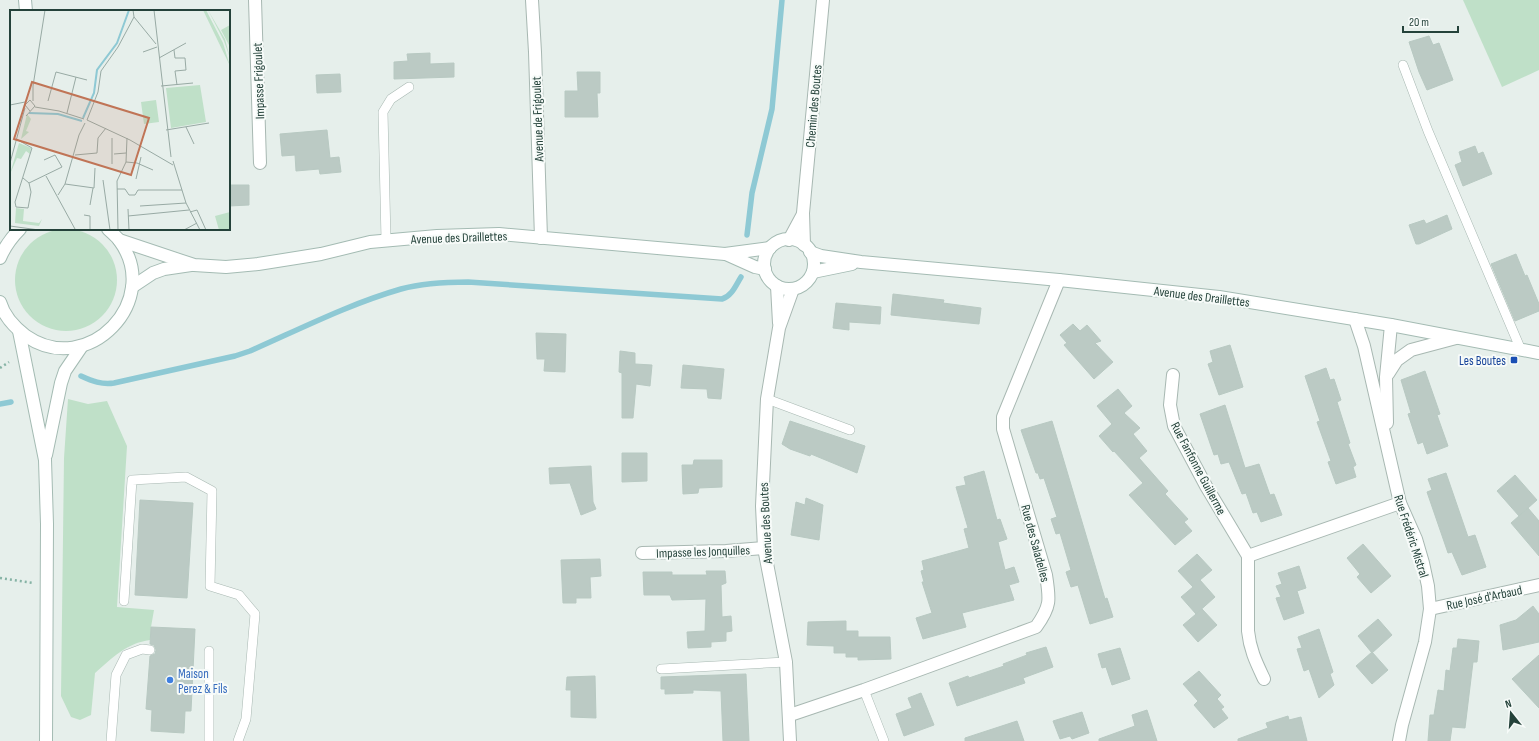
<svg xmlns="http://www.w3.org/2000/svg" width="1539" height="741" font-family="'Sofia Sans Condensed',sans-serif">
<style>
.green{fill:#bfe0c8}
.lines{fill:none;stroke-linecap:round;stroke-linejoin:round}
.stream{stroke:#8ec9d4;stroke-width:5.5}
.building{fill:#bbcac4;stroke:#b8c9c2}
.lane-casing{stroke:#a8b8b2;stroke-width:10}
.street-casing{stroke:#a8b8b2;stroke-width:14}
.secondary-casing{stroke:#a4bbb3;stroke-width:14}
.path{stroke:#86b3a5;stroke-width:2.5;stroke-dasharray:2 3;stroke-linecap:butt}
.lane{stroke:#fff;stroke-width:9}
.street{stroke:#fff;stroke-width:12}
.secondary{stroke:#fff;stroke-width:12}
.transit-dot{fill:#1a4fb4;stroke:#f7fbf9;stroke-width:1.5}
.shop-dot{fill:#3f7fe0;stroke:#f7fbf9;stroke-width:1.5}
.labels{text-anchor:middle;stroke-width:4;stroke-linejoin:round;paint-order:stroke}
.street-label{font-size:13px;fill:#24423a;stroke:#f7fbf9}
.transit-label{font-size:13px;fill:#164399;stroke:#f7fbf9;text-anchor:end}
.shop-label{font-size:13px;fill:#366cbe;stroke:#f7fbf9;text-anchor:start}
.inset-river{fill:none;stroke:#8ec9d4;stroke-width:2}
.inset-road{fill:none;stroke:#98aaa4;stroke-width:1}
.view{fill:#c07456;fill-opacity:0.15;stroke:#c07456;stroke-width:2}
.inset-edge{fill:none;stroke:#24423a;stroke-width:2}
</style>
<rect width="100%" height="100%" fill="#e6efeb"/>
<!-- green -->
<g class="green">
<polygon points="1463,0 1539,0 1539,70 1502,87"/>
<circle cx="66" cy="280" r="51"/>
<path d="M68 399 88 404 107 401 127 446 117 607 154 610 151 627 150 640C127 643 112 658 95 673L91 715 80 720 71 717 61 696 64 458Z"/>
</g>
<g class="lines">
<!-- stream -->
<g class="stream">
<polyline points="747,235 752,193 772,109 782,0"/>
<path d="M81 376C92 381 102 385 114 383L235 356 250 351C300 329 349 304 401 289 423 283 446 282 468 282L722 299C732 296 736 285 741 277"/>
<polyline points="0,404 11,402"/>
</g>
</g>
<!-- building -->
<g class="building">
<polygon points="1429,36 1433,45 1439,43 1453,80 1427,90 1419,72 1409,42"/>
<polygon points="430,53 430,64 454,63 454,77 394,79 394,62 408,61 407,54"/>
<polygon points="577,72 600,72 600,93 597,93 598,117 565,117 565,91 578,91"/>
<polygon points="340,74 341,92 317,93 316,75"/>
<polygon points="327,130 330,158 339,157 341,172 320,174 319,169 296,171 295,155 282,156 280,134"/>
<polygon points="1475,146 1478,154 1483,152 1492,174 1463,186 1455,165 1462,162 1459,152"/>
<polygon points="229,185 249,185 249,205 229,206"/>
<polygon points="1447,215 1452,229 1419,244 1416,244 1409,225 1424,220 1426,224"/>
<polygon points="1516,254 1525,276 1527,275 1539,304 1539,311 1515,321 1491,264"/>
<polygon points="893,294 944,300 943,303 981,308 979,324 891,315"/>
<polygon points="836,303 881,307 880,324 849,322 849,330 833,328"/>
<polygon points="1073,324 1080,331 1087,325 1101,341 1095,343 1113,362 1094,379 1064,345 1067,343 1060,335"/>
<polygon points="536,333 566,334 565,372 544,371 545,359 537,359"/>
<polygon points="1230,345 1243,387 1219,395 1208,364 1213,362 1210,351"/>
<polygon points="620,351 635,353 635,364 652,365 650,386 636,384 633,418 622,418 622,373 619,372"/>
<polygon points="683,365 724,369 721,399 708,398 707,389 681,388"/>
<polygon points="1326,368 1330,380 1334,379 1341,400 1337,402 1350,443 1348,444 1356,465 1353,467 1356,477 1336,484 1328,462 1331,461 1317,422 1320,421 1305,376"/>
<polygon points="1425,371 1440,414 1437,415 1448,446 1427,454 1423,442 1418,444 1408,414 1411,413 1401,380"/>
<polygon points="1118,389 1132,406 1124,413 1140,428 1133,434 1147,451 1139,458 1168,491 1165,494 1188,519 1184,522 1192,531 1175,545 1129,495 1143,483 1114,451 1113,452 1099,436 1112,424 1097,406"/>
<polygon points="1225,405 1245,468 1259,464 1270,495 1274,494 1282,515 1261,522 1257,512 1253,513 1246,493 1242,494 1229,462 1221,464 1218,454 1214,455 1200,414"/>
<polygon points="790,421 865,446 857,473 811,454 810,456 790,449 782,444"/>
<polygon points="1052,421 1105,599 1107,598 1113,617 1090,624 1078,585 1071,587 1066,572 1071,570 1060,533 1056,534 1051,519 1057,517 1044,478 1040,479 1038,473 1036,473 1021,430"/>
<polygon points="622,453 647,453 647,481 622,482"/>
<polygon points="694,460 722,460 722,487 699,488 698,493 683,494 682,465 693,465"/>
<polygon points="591,466 593,502 596,509 581,515 570,483 550,484 549,468"/>
<polygon points="984,471 997,520 1000,519 1007,539 998,542 1005,570 1014,567 1019,582 1009,585 1014,600 962,613 966,627 923,639 916,618 932,613 922,582 924,582 921,571 924,570 922,561 969,548 964,529 968,528 956,487 966,485 964,477"/>
<polygon points="1446,473 1468,537 1475,535 1486,567 1462,575 1452,552 1448,553 1427,492 1432,490 1428,479"/>
<polygon points="1515,475 1537,500 1519,516 1497,491"/>
<polygon points="806,498 823,505 819,540 791,535 796,502 805,505"/>
<polygon points="140,500 193,503 187,598 135,595"/>
<polygon points="1528,508 1539,521 1539,556 1511,523"/>
<polygon points="1363,544 1391,576 1371,593 1357,577 1360,574 1347,558"/>
<polygon points="1197,554 1212,570 1200,580 1215,597 1196,614 1181,597 1193,587 1178,571"/>
<polygon points="600,559 601,576 590,577 591,598 576,598 576,603 563,603 561,560"/>
<polygon points="1299,566 1306,588 1297,591 1304,613 1284,620 1276,598 1281,597 1276,586 1282,584 1278,573"/>
<polygon points="706,571 725,571 726,583 721,585 722,617 731,616 732,631 726,632 726,641 711,642 711,647 688,648 687,632 705,631 706,599 672,600 670,595 644,595 643,572 672,572 672,575 707,575"/>
<polygon points="1533,606 1539,614 1539,642 1503,650 1500,625 1516,620"/>
<polygon points="1202,609 1217,625 1198,642 1183,625"/>
<polygon points="1378,619 1392,635 1372,653 1358,636"/>
<polygon points="846,621 846,631 858,631 858,637 890,637 891,659 858,660 858,657 846,657 846,653 834,653 834,646 807,645 808,622"/>
<polygon points="151,627 195,629 191,711 185,711 184,733 151,731 152,710 146,709 150,656 155,654 156,650 154,645 150,644"/>
<polygon points="1319,629 1333,672 1330,674 1334,685 1319,698 1309,669 1304,671 1297,649 1302,648 1298,637"/>
<polygon points="1458,639 1479,641 1477,662 1473,662 1465,728 1452,727 1450,741 1428,741 1430,715 1434,715 1438,690 1444,691 1446,670 1450,671 1453,648 1457,648"/>
<polygon points="1046,647 1053,667 1023,678 1025,683 957,706 949,683 968,676 969,678 1004,666 1003,664 1027,655 1026,653"/>
<polygon points="1120,648 1130,679 1112,685 1106,667 1102,668 1098,654"/>
<polygon points="1372,652 1388,670 1372,684 1356,666"/>
<polygon points="1539,655 1539,708 1512,679"/>
<polygon points="1199,671 1221,695 1217,699 1224,707 1221,709 1228,718 1214,728 1194,705 1198,701 1183,684"/>
<polygon points="746,674 749,741 723,741 721,691 693,690 693,693 665,694 665,689 661,689 661,677"/>
<polygon points="595,676 596,718 571,717 571,690 566,690 567,677"/>
<polygon points="921,693 934,725 904,736 896,714 912,708 908,698"/>
<polygon points="1147,710 1157,741 1099,741 1099,739 1135,726 1132,715"/>
<polygon points="1082,712 1089,733 1072,739 1070,736 1060,739 1053,721"/>
<polygon points="1288,716 1289,720 1301,717 1307,741 1238,741 1238,739 1268,728 1266,723"/>
<polygon points="1017,721 1024,741 965,741 965,738"/>
</g>
<g class="lines">
<!-- lane casing -->
<g class="lane-casing">
<g id="lane">
<polyline points="1403,65 1428,131 1521,350"/>
<polyline points="386,240 383,112 391,99 409,87"/>
<polyline points="767,399 850,430"/>
<polyline points="124,601 132,480 186,477 212,491 210,586 239,595 255,614 246,719 238,741"/>
<polyline points="661,669 786,662"/>
<polyline points="864,690 884,741"/>
<polyline points="111,741 116,675 126,655 142,649 150,650"/>
<polyline points="209,741 209,651"/>
</g>
</g>
<!-- street casing -->
<g class="street-casing">
<g id="street">
<polyline points="255,0 260,163"/>
<polyline points="532,0 535,52 541,238"/>
<polyline points="789,240 803,214"/>
<polyline points="804,245 803,213 823,0"/>
<polyline points="777,286 779,323"/>
<polyline points="1355,319 1364,346 1400,503 1416,539 1423,563 1428,586 1430,609 1425,642 1402,725 1399,741"/>
<polyline points="1388,374 1397,360 1411,350 1456,338"/>
<path d="M1173 375 1170 405 1174 426 1206 486 1248 556V631C1250 650 1256 662 1264 679"/>
<polyline points="1387,423 1386,377 1391,325"/>
<polyline points="642,553 726,551 764,548"/>
<polyline points="1248,556 1400,503"/>
<polyline points="1430,609 1539,585"/>
<path d="M790 715 864 690 1036 627C1051 606 1050 600 1046 575L1003 429V417L1059 280"/>
<polyline points="790,741 786,662 764,548 762,506 767,399 779,328 793,289"/>
</g>
</g>
<!-- secondary casing -->
<g class="secondary-casing">
<g id="secondary">
<polyline points="25,0 26,11"/>
<circle cx="789" cy="264" r="25"/>
<polyline points="119,240 194,265 226,267 258,264 321,254 370,242 437,236 499,234 725,254 770,248"/>
<polyline points="810,252 821,256 861,262 1059,280 1219,297 1391,325 1539,353"/>
<polyline points="726,254 755,267 765,269"/>
<path d="M0 258C5 246 11 238 20 229"/>
<polyline points="813,272 852,264"/>
<polyline points="132,287 153,273 164,269 191,265"/>
<path d="M0 302C4 316 14 327 26 336 88 379 164 300 119 240 116 236 112 233 108 229"/>
<polyline points="19,331 45,460 47,524 46,741"/>
<polyline points="46,455 61,383 65,371 82,346"/>
</g>
</g>
<!-- path -->
<g class="path">
<polyline points="0,368 9,362"/>
<polyline points="0,578 33,583"/>
</g>
<!-- lane -->
<use href="#lane" class="lane"/>
<!-- street -->
<use href="#street" class="street"/>
<!-- secondary -->
<use href="#secondary" class="secondary"/>
</g>
<!-- markers -->
<rect class="transit-dot" x="1510" y="356" width="8" height="8" rx="2"/>
<circle class="shop-dot" cx="170" cy="680" r="4"/>
<g class="labels">
<!-- street labels -->
<g class="street-label">
<text transform="translate(258 81) rotate(-92)" y="5">Impasse Frigoulet</text>
<text transform="translate(813 106) rotate(-85)" y="5">Chemin des Boutes</text>
<text transform="translate(537 119) rotate(-92)" y="5">Avenue de Frigoulet</text>
<text transform="translate(459 237) rotate(-2)" y="5">Avenue des Draillettes</text>
<text transform="translate(1202 296) rotate(7)" y="5">Avenue des Draillettes</text>
<text transform="translate(1199 468) rotate(62)" y="5">Rue Fanfonne Guillerme</text>
<text transform="translate(765 523) rotate(-93)" y="5">Avenue des Boutes</text>
<text transform="translate(1412 536) rotate(72)" y="5">Rue Frédéric Mistral</text>
<text transform="translate(1036 543) rotate(75)" y="5">Rue des Saladelles</text>
<text transform="translate(703 551) rotate(-2)" y="5">Impasse les Jonquilles</text>
<text transform="translate(1484 597) rotate(-12)" y="5">Rue José d'Arbaud</text>
</g>
<!-- transit labels -->
<g class="transit-label">
<text x="1506" y="365">Les Boutes</text>
</g>
<!-- shop labels -->
<g class="shop-label">
<text x="178" y="678">Maison<tspan x="178" dy="15">Perez &amp; Fils</tspan></text>
</g>
</g>
<!-- overview -->
<g transform="translate(10 10)">
<rect width="220" height="220" fill="#e6efeb"/>
<path d="M193 0H196L213 33 220 56ZM198 0 215 29 220 48 214 31ZM220 15V37L211 20ZM190 75 196 112 161 118 156 78ZM146 90 149 112 134 114 131 92ZM17 104 21 109 16 121 19 122 11 129ZM9 133 21 138 20 144 16 141 11 149 7 148 0 164ZM6 198 14 199 13 211 29 213 32 209 29 216 5 213ZM220 202V220H209L205 206Z" fill="#bfe0c8"/>
<path class="inset-river" d="M19 103 48 104 72 111M73 108 84 83 87 60 107 33 119 0"/>
<path class="inset-road" d="M123 0 124 7 146 34M144 0 161 147M164 40 165 48H175L176 60 165 61 167 75M133 42 147 37M149 48 176 33M151 76 183 73M23 91V76L35 0M38 91 46 62 77 70M0 95 15 92M25 97 49 101 74 109M57 103 66 67M16 106 25 96 20 90 15 95 20 101M77 110 88 82 91 61 108 37 124 7M77 110 120 130 163 155M176 117 184 134M156 120 199 113M8 130 22 138 5 192 6 197 18 198 21 182 19 173 13 168M104 144 116 143M65 145 87 143 88 128 96 118M34 150 45 145 52 157M163 151 176 193 190 220M116 152 127 153 143 160M0 153 15 98M102 154V128M36 166 65 219M126 169 131 147M93 170 100 220M19 173 52 157M55 174 84 178 85 158M107 179H115L119 185H125L128 180H172M48 185 55 174 69 125 75 113M80 195 83 178M130 196 176 193M118 199 119 220M180 202 187 200 196 220M74 205 80 206V220M118 206 179 200M0 216 29 220M108 220 107 171 116 152 117 128M174 220 187 213"/>
<path class="view" d="M22 72 139 108 121 165 4 129Z"/>
<rect width="220" height="220" class="inset-edge"/>
</g>
<!-- north arrow -->
<g transform="translate(1511 713) rotate(343)" stroke="#f7fbf9" stroke-width="3" paint-order="stroke">
<path d="M0-3L7 15L0 10L-7 15Z" fill="#24423a"/>
<text y="-6" font-size="11" font-weight="bold" text-anchor="middle" fill="#24423a">N</text>
</g>
<!-- scale -->
<path d="M1403 26v6h55v-6" fill="none" stroke="#24423a" stroke-width="2"/>
<text x="1409" y="26" font-size="12" fill="#24423a" stroke="#f7fbf9" stroke-width="3" paint-order="stroke">20 m</text>
</svg>
